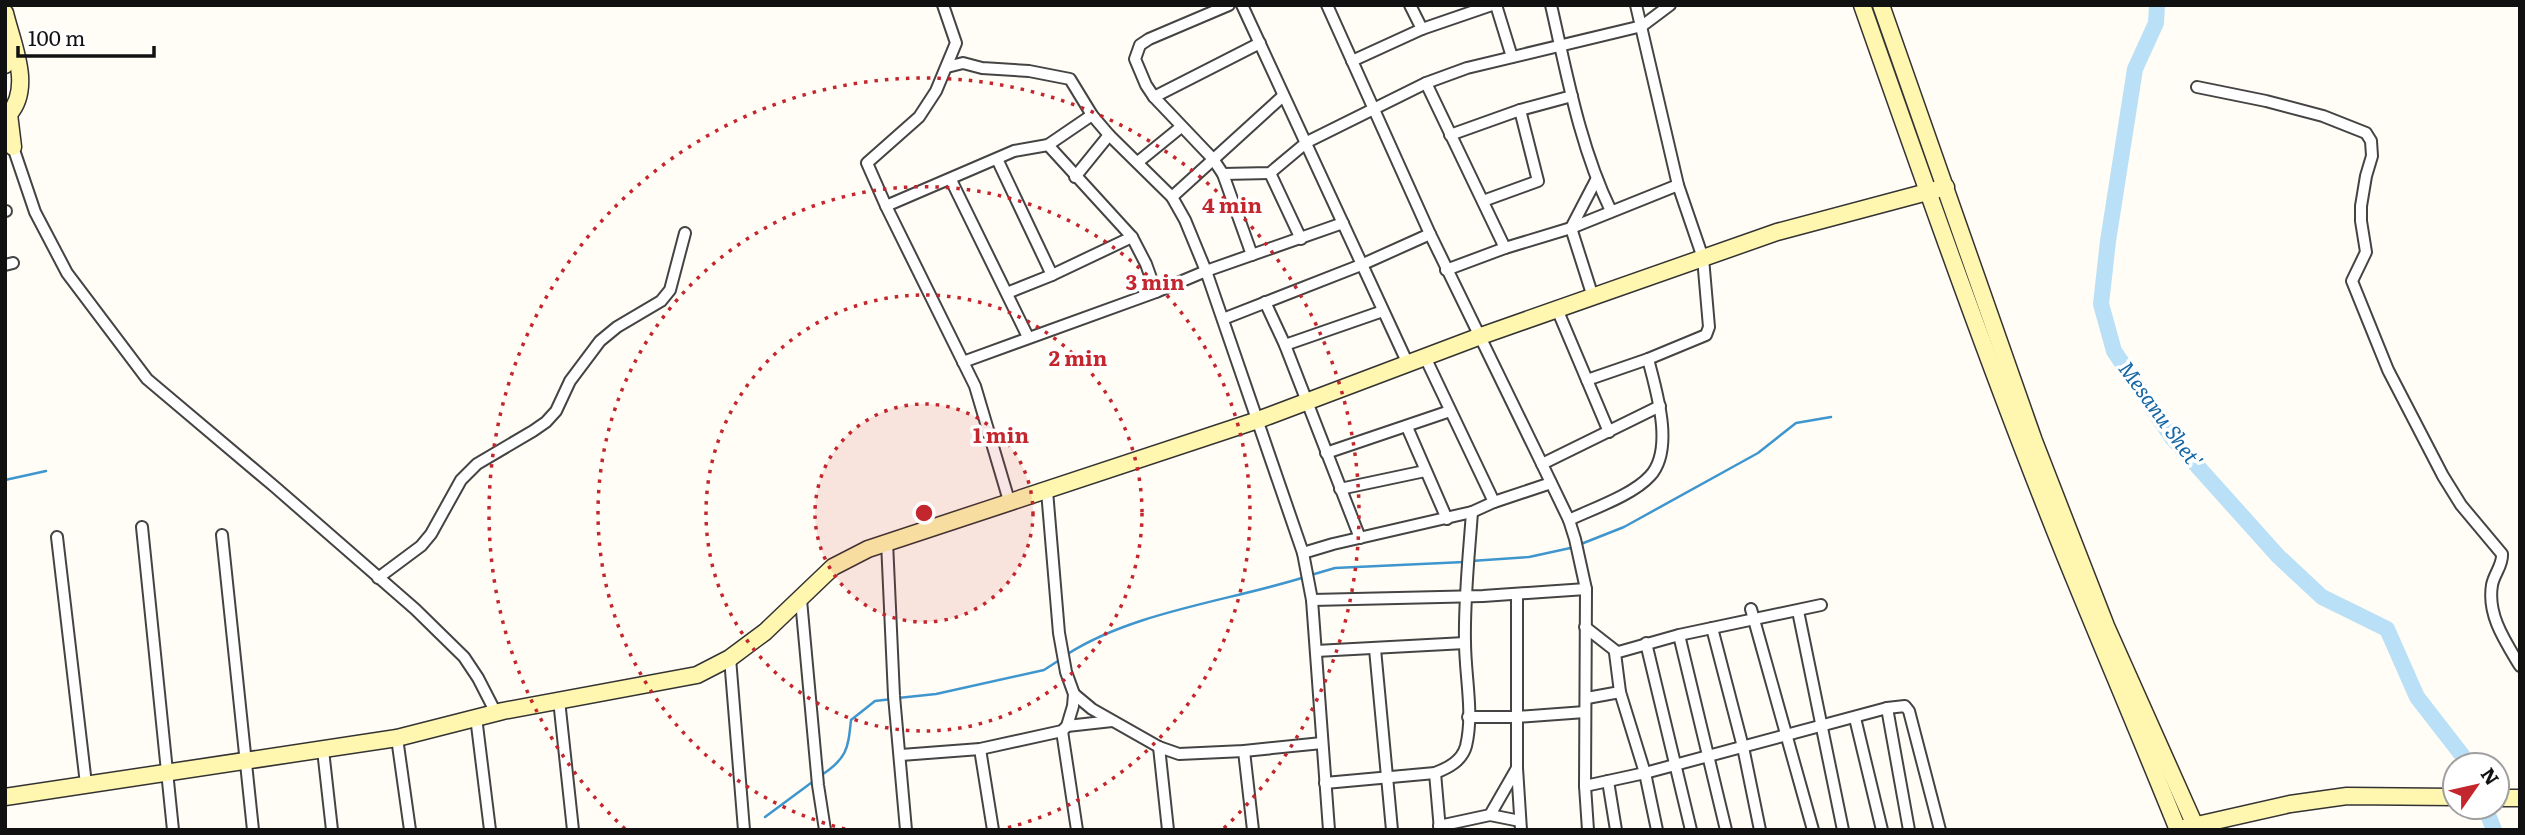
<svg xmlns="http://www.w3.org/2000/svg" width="2525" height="835" font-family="Literata,serif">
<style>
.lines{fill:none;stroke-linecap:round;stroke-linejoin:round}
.stream{stroke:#3f96cf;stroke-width:2.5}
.river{stroke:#b9e0f7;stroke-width:16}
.street-casing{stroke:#444;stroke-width:14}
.secondary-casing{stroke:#333;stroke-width:19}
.street{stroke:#fff;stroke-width:10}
.secondary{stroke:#fff6b0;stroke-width:16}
.ring{fill:none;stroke:#c4262e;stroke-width:3.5;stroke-dasharray:3.5 7}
.labels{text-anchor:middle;stroke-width:7;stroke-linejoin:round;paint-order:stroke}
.water-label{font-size:21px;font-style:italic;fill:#1768a6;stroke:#fff}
.centre{fill:#c4262e;stroke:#fff;stroke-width:3.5}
.ring-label{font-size:21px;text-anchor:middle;font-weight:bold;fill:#c4262e;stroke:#fff;stroke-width:7;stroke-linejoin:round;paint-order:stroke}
</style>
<rect width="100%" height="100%" fill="#fffdf5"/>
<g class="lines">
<!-- stream -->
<g class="stream">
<polyline points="5,480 46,471"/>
<polyline points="1581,544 1624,527 1758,453 1796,423 1831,417"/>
<polyline points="1471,561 1529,557 1575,547"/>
<polyline points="1311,575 1335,568 1464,562"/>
<path d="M1066 655C1132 612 1229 601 1305 577"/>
<polyline points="898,698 936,694 1044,670 1061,659"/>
<path d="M820 776C847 759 848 749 851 720L875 701 892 699"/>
<polyline points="765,817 815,780"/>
</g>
<!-- river -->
<g class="river">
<polyline points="2157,5 2156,23 2135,69 2108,241 2101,304 2114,351 2173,439 2278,556 2322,597 2387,629 2417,697 2462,755 2466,765"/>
<polyline points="2485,807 2494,830"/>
</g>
<!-- street casing -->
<g class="street-casing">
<g id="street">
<polyline points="1229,5 1149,39 1140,45 1135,59 1146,85 1154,97 1213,159 1223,174 1252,255"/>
<polyline points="1242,5 1408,364"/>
<polyline points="1327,5 1430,234 1542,464 1569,520 1575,539 1586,589 1585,786 1588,830"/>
<polyline points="1410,5 1422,29"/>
<polyline points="1496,5 1512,57"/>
<path d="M1551 5C1567 75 1580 147 1611 211"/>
<polyline points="1352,61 1422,29 1492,5"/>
<polyline points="947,67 963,63 982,68 1029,71 1070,79 1092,115 1109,135 1172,197 1185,220 1206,271 1303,553 1312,600 1329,830"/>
<polyline points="1426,83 1505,248"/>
<path d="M2197 87 2266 101 2323 116 2366 133 2371 141 2372 156 2366 176 2361 206V221L2366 252 2352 281 2388 370 2443 476 2461 505 2502 554C2503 565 2494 574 2492 585 2487 615 2505 641 2520 666"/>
<polyline points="1154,97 1260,43"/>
<polyline points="1450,135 1520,110 1572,96"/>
<polyline points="1048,145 1132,237 1146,264 1156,292"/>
<polyline points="13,147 35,212 67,273 147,379 275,487 415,609 464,657 478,678 496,713"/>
<polyline points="997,159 1052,275"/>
<polyline points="1138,162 1181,127"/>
<polyline points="1270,173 1301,239"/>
<polyline points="1223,174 1270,173 1307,142 1426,83 1467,68 1642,26 1670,5"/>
<polyline points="1075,177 1109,135"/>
<polyline points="951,180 1028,337"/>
<polyline points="1172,197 1283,96"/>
<polyline points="1483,201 1538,181 1520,110"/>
<polyline points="886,206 867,163 919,117 936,91 956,43 943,5"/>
<polyline points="5,211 6,211"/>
<polyline points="5,265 13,263"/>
<polyline points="1446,270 1505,248 1571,228 1678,185"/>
<polyline points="1007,293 1052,275 1132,237"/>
<polyline points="1593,297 1571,228 1596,180"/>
<polyline points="1265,302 1285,345 1360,538"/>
<polyline points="1557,309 1609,432"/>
<polyline points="1223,319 1361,265 1430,234"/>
<polyline points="1285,345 1383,311"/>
<polyline points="1425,357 1494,502"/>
<polyline points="963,362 1156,292 1206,271 1343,223"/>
<polyline points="1587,380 1648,359 1706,335 1709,327 1703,258 1678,185 1636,5"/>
<polyline points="1407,427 1447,519"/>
<polyline points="1326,453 1450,411"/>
<polyline points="1542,464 1660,406"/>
<polyline points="1340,489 1425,471"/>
<polyline points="1010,504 975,386 886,206 1014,151 1048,145 1092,115"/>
<path d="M1569 520C1592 509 1633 495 1650 476 1675 449 1656 390 1648 359"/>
<polyline points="142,527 173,830"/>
<polyline points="222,535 253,830"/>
<polyline points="57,537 86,784"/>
<polyline points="887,542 894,696 906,830"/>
<polyline points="1303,553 1333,544 1472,512 1494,502 1551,483"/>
<polyline points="378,578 421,546 431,534 461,480 477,464 533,431 546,422 556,411 570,381 600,341 617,327 661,301 670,290 685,233"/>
<polyline points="1517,594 1517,768 1521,830"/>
<polyline points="801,600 818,785 825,830"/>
<polyline points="1312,600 1483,596 1586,589"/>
<polyline points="1751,609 1813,830"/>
<polyline points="1798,611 1843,830"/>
<polyline points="1585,627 1617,652"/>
<polyline points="1712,628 1743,747 1760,830"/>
<polyline points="1679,635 1726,830"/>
<polyline points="1646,643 1691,830"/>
<polyline points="1375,649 1392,830"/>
<polyline points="1316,651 1465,643"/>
<polyline points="730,658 744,830"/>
<polyline points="1074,694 1092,709 1159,747 1179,754 1244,751 1322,743"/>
<polyline points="1587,698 1620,692"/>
<polyline points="559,700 573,830"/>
<polyline points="1887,708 1905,706 1909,711 1940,830"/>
<polyline points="476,717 490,830"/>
<polyline points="1468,717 1517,717 1585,712"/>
<polyline points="1855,718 1882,830"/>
<polyline points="1067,726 1112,721"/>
<polyline points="1062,731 1077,830"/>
<polyline points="397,738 410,830"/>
<polyline points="1159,747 1168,830"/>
<polyline points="980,749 993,830"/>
<polyline points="323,750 332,830"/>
<polyline points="1244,751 1253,830"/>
<polyline points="901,755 980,749 1062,731 1067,726 1073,706 1074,694 1066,672 1059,633 1047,491"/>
<polyline points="1435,773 1440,830"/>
<polyline points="1608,781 1616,830"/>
<path d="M1325 783 1435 773C1448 768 1462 761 1466 746 1474 713 1465 676 1465 642 1464 599 1469 555 1472 512"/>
<polyline points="1585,786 1645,773 1887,708 1909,830"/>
<polyline points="1490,815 1520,821"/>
<polyline points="1439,826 1490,815 1517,768"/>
<polyline points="1657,830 1645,773 1620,692 1615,653 1679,635 1821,605"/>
</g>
</g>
<!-- secondary casing -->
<g class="secondary-casing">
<g id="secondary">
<path d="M1862 5C1927 190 1992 375 2065 556 2102 647 2141 738 2178 830"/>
<polyline points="1881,5 2034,441 2106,626 2197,830"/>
<path d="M5 13C12 43 33 87 9 114L13 147"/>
<polyline points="5,65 8,40"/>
<polyline points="5,797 397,738 503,711 697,675 730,658 765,632 833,567 868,549 1258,420 1478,337 1777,232 1946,187"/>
<polyline points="2497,798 2520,798"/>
<polyline points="2184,828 2290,804 2347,796 2455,797"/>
</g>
</g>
<!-- street -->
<use href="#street" class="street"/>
<!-- secondary -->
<use href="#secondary" class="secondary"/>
</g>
<!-- distance rings -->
<circle cx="924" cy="513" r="109" fill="#c4262e" fill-opacity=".12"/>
<g class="ring">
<circle cx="924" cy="513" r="109"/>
<circle cx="924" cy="513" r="218"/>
<path d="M845 829A326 326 0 1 1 1003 829"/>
<path d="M625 829A435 435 0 1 1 1223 829"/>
</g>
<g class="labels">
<!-- water labels -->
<g class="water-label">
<text transform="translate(2160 415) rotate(54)" y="7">Mesanu Shet'</text>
</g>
</g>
<circle cx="924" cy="513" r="10" class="centre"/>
<g class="ring-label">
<text x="1232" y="213">4 min</text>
<text x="1155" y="290">3 min</text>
<text x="1078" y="366">2 min</text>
<text x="1001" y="443">1 min</text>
</g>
<!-- border -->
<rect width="2525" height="835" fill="none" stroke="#111111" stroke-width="14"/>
<!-- north arrow -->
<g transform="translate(2476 786) rotate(56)"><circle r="33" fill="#ffffff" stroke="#a0a0a0" stroke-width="2"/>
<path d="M0-5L12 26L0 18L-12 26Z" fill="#c4262e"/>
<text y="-10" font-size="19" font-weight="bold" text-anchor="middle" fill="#111111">N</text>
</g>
<!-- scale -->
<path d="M18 46v10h136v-10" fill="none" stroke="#111111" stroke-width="3.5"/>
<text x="28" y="46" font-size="21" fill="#111111" stroke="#ffffff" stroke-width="5" paint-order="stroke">100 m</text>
</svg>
